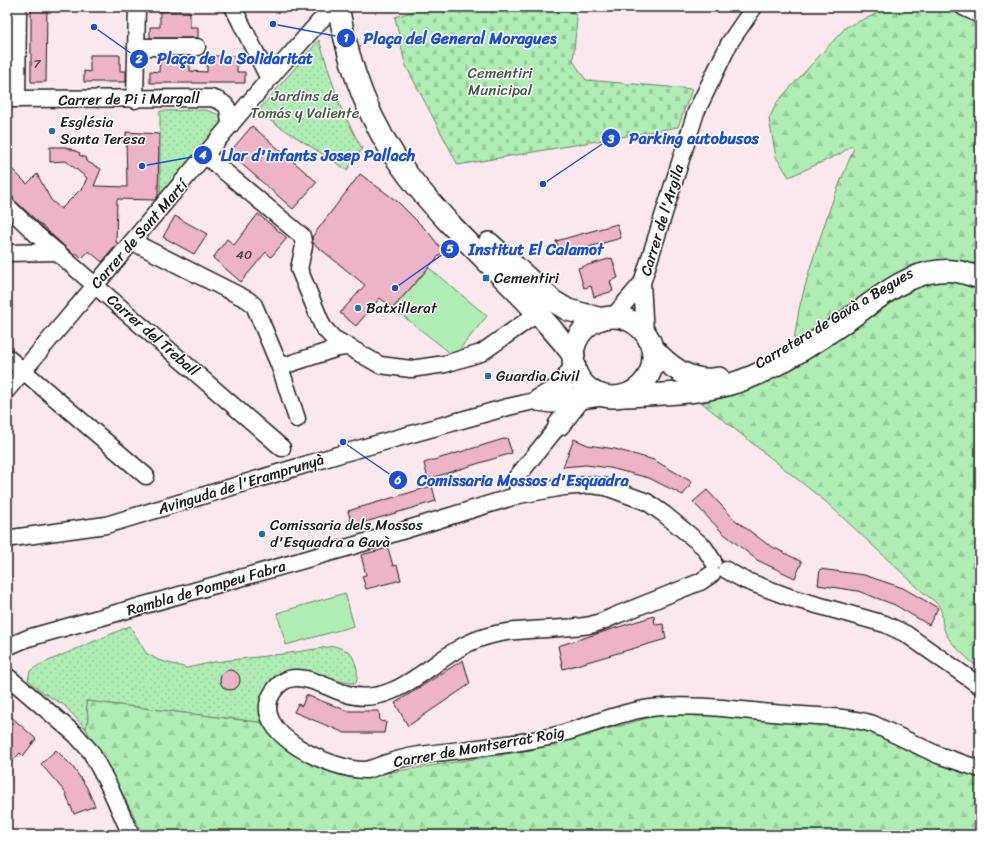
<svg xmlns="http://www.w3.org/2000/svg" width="987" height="842" font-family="Sriracha,sans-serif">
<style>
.green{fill:url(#green-dots);stroke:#668468}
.forest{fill:url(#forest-firs);stroke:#668468}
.cemetery{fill:url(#cemetery-stones);stroke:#668468}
.pitch{fill:#afedb4;stroke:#668468}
.building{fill:#edb4c8;stroke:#1c1c1c}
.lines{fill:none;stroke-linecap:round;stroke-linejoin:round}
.minor-casing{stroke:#1c1c1c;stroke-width:19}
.major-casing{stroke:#1c1c1c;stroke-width:24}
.minor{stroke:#fff;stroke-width:16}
.major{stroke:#fff;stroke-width:21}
.poi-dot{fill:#1f6fb2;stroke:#fff;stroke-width:1.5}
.labels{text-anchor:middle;stroke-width:3;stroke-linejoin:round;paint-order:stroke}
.number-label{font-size:13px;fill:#504247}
.park-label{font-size:15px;fill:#485b4a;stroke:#fff}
.street-label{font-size:15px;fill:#1c1c1c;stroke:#fff}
.poi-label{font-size:15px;fill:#1c1c1c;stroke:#fff;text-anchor:start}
.leader{fill:none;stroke:#1d4ed8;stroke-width:1.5}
.callout-dot{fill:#1d4ed8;stroke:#fff;stroke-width:1.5}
.mark-label{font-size:12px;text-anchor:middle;font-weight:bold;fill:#fff}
.callout-label{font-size:16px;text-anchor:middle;font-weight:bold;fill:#1d4ed8;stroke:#fff;stroke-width:3;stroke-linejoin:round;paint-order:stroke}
</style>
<defs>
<pattern id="green-dots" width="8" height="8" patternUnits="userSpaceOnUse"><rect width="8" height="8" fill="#afedb4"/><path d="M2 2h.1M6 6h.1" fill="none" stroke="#96cb9a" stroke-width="1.8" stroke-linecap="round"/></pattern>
<pattern id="forest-firs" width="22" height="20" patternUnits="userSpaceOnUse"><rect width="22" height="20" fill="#afedb4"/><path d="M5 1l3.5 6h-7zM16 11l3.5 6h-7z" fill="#96cb9a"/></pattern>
<pattern id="cemetery-stones" width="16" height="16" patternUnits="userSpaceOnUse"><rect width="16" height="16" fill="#afedb4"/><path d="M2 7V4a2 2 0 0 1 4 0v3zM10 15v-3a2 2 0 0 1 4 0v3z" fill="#96cb9a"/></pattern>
</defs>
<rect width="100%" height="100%" fill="#fae8ee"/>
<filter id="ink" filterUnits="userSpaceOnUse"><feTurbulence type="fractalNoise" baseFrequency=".025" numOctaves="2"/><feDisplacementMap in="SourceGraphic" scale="8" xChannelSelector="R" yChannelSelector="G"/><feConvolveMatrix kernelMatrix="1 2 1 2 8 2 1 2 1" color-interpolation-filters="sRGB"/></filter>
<g filter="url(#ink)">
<!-- green -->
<g class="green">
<polygon points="319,40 340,106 362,149 347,170 257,112"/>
<polygon points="206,110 220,115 221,128 160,196 160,111"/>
<path d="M130 626 146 653 158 660 187 668 214 662 283 654 335 646 350 652C355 661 360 672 356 683H350C329 681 278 654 269 686 266 697 266 711 266 723L86 701 88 717 86 729 64 705 42 692 28 680 30 671 39 665Z"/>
</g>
<!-- forest -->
<g class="forest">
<path d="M879 7H980V670C971 661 952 646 946 634 937 616 950 610 926 595L826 502 702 403 749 389 794 340 799 309 810 268 831 205 854 148 851 146 840 154 789 177 776 157 769 119 777 102 846 27 876 14Z"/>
<polygon points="86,701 266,723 344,775 385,773 531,750 666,713 755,717 866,728 920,754 980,777 980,835 142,835 133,814 86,729 88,717"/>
</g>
<!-- cemetery -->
<polygon class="cemetery" points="428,7 572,7 577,19 573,61 586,80 692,89 678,127 458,165 405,64 395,17"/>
<!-- pitch -->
<g class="pitch">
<polygon points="429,268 487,316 454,356 393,308"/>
<polygon points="345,593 354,626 286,645 277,613"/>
</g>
<!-- building -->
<g class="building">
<polygon points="31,7 47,7 46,82 31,82"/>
<polygon points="160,11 190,11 190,27 198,27 198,38 150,38 150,27 160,27"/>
<polygon points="90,55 120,55 120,71 126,71 126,82 84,82 84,71 90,72"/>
<polygon points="160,56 190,56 190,71 207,72 207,56 237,56 237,72 245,72 245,83 150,83 150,71 159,72"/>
<polygon points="252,126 317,182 293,209 229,153"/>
<polygon points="126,132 159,134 158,196 155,200 117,199 116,242 118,243 102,262 89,251 82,258 76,253 74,255 13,199 14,198 7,191 7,164 27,184 37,174 51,200 61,209 83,187 87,178 66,161 50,162 50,147 66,147 80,153 79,155 87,158 86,161 101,169 94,186 127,187"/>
<polygon points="360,174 398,202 429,233 443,251 393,308 380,298 356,326 340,313 365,285 313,243 312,237"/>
<polygon points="258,214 287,238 271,257 266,252 241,282 213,258 227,239 234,245"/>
<polygon points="175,216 207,234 194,254 163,237"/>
<polygon points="617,224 621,238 560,255 556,241"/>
<polygon points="612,258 618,278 610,281 613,291 594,297 591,286 584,288 578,268"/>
<polygon points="507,438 512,453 428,479 424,463"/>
<polygon points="574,439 588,445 615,449 654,460 692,482 683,495 649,478 610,468 586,465 563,467"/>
<polygon points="432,486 436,501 352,526 348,511"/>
<polygon points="707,490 734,519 767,544 802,562 795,578 757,560 723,533 693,502"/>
<polygon points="388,548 393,566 397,565 401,580 366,589 362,576 366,575 361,555"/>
<polygon points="820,569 864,575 903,588 938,608 929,625 895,605 858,591 818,585"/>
<polygon points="654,616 655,625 663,624 666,639 563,669 558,646"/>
<polygon points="463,660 470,684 408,726 395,703"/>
<circle cx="230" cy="680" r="10"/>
<polygon points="306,695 348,711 379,711 380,721 386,722 384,733 345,733 294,712 298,704 302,706"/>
<polygon points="7,713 36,739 23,756 20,753 7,767"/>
<polygon points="56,750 72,766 86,786 95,806 74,814 65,792 41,764"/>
</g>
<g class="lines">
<!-- minor casing -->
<g class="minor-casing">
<g id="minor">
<polyline points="233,7 269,79"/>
<polyline points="963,7 980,15"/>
<polyline points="136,47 197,47"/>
<path d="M7 99 211 98C229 103 229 108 230 126"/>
<polyline points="17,99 18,7"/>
<polyline points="135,100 137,7"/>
<polyline points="206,156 302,236 304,246 299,269 323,327 333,338 380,365 411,369 445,364 481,353 538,313"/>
<polyline points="7,206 36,234 282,448"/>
<polyline points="133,242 248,300 254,305 280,367 297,419"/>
<polyline points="7,253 57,252"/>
<polyline points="612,318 642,283"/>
<polyline points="645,334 642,283 696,112 730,42 754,7"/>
<polyline points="7,357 146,476"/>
<polyline points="280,367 338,348 347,347"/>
<polyline points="7,390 269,79 318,23 334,7"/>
<polyline points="519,495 516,478 559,425"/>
<polyline points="12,538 106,525 344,453 508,407 539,400"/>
<polyline points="726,570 744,580 792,598 885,624 906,634 980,686"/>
<path d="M712 574 700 582C674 592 648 603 622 613 611 617 601 623 590 625 550 632 506 625 469 643 430 661 392 711 344 693 328 688 313 678 296 678 286 678 279 683 273 692 246 733 334 771 366 770 373 769 380 765 387 763 398 759 408 757 420 755 464 749 509 746 553 736 589 727 624 709 661 707 697 704 737 710 773 713 806 716 841 715 873 724L938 755 980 769"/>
<polyline points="7,647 28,638 346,548 519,495 564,487 590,485 606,487 647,502 664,514 704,547 713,561"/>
<polyline points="7,676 76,735 91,752 109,786 131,835"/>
</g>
</g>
<!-- major casing -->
<g class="major-casing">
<g id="major">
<path d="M338 7C350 70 369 124 408 175 458 240 524 291 574 356"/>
<polyline points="489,243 553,301 568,310 602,319"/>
<circle cx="613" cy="357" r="40"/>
<path d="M652 347C669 367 691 384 719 378"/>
<path d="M623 396C667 394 712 394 753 376 784 363 822 338 849 319 876 300 905 274 939 271 953 269 966 273 980 278"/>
<polyline points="539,400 552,402 601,395"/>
<polyline points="539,400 561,387 575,367"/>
<polyline points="559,425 580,398"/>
</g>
</g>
<!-- minor -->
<use href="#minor" class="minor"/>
<!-- major -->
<use href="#major" class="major"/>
</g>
</g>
<!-- markers -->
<g class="poi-dot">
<circle cx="52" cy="131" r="4"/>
<rect x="482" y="274" width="8" height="8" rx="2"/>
<circle cx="358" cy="308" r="4"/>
<circle cx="488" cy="376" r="4"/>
<circle cx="262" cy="534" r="4"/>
</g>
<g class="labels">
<!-- number labels -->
<g class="number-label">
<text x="37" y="68">7</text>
<text x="244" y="259">40</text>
</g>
<!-- park labels -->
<g class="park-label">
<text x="500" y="78">Cementiri<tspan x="500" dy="17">Municipal</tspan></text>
<text x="305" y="101">Jardins de<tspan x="305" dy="17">Tomás y Valiente</tspan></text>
</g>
<!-- street labels -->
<g class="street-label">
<text transform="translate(129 99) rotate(-1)" y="5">Carrer de Pi i Margall</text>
<text transform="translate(662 220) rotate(-73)" y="5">Carrer de l'Argila</text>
<text transform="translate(139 234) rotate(-49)" y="5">Carrer de Sant Martí</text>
<text transform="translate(834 318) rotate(-31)" y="5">Carretera de Gavà a Begues</text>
<text transform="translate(153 335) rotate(41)" y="5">Carrer del Treball</text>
<text transform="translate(241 484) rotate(-17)" y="5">Avinguda de l'Eramprunyà</text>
<text transform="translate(206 588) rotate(-16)" y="5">Rambla de Pompeu Fabra</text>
<text transform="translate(479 747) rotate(-10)" y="5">Carrer de Montserrat Roig</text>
</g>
<!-- poi labels -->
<g class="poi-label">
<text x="60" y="127">Església<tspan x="60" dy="17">Santa Teresa</tspan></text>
<text x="494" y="283">Cementiri</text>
<text x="366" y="313">Batxillerat</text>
<text x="496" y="381">Guardia Civil</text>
<text x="270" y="530">Comissaria dels Mossos<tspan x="270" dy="17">d'Esquadra a Gavà</tspan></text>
</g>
</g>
<!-- callouts -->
<path class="leader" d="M273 24L346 38M94 27L139 59M543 184L611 138M142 166L203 155M395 288L450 249M343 442L398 480"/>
<g class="callout-dot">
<circle cx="273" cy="24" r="4"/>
<circle cx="94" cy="27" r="4"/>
<circle cx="543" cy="184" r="4"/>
<circle cx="142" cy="166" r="4"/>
<circle cx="395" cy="288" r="4"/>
<circle cx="343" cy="442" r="4"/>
<circle cx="346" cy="38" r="10"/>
<circle cx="139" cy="59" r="10"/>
<circle cx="611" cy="138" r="10"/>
<circle cx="203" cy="155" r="10"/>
<circle cx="450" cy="249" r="10"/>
<circle cx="398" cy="480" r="10"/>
</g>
<g class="mark-label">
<text x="346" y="42">1</text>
<text x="139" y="63">2</text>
<text x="611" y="143">3</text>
<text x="203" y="159">4</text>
<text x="450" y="253">5</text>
<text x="398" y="484">6</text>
</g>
<g class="callout-label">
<text x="460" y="44">Plaça del General Moragues</text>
<text x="235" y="64">Plaça de la Solidaritat</text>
<text x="694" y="144">Parking autobusos</text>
<text x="318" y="161">Llar d'infants Josep Pallach</text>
<text x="536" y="255">Institut El Calamot</text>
<text x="523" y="486">Comissaria Mossos d'Esquadra</text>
</g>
<!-- margin -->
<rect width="987" height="842" fill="none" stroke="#fff" stroke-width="24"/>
<rect x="12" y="12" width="963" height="818" fill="none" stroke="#1c1c1c" stroke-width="1.5" filter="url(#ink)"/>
</svg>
